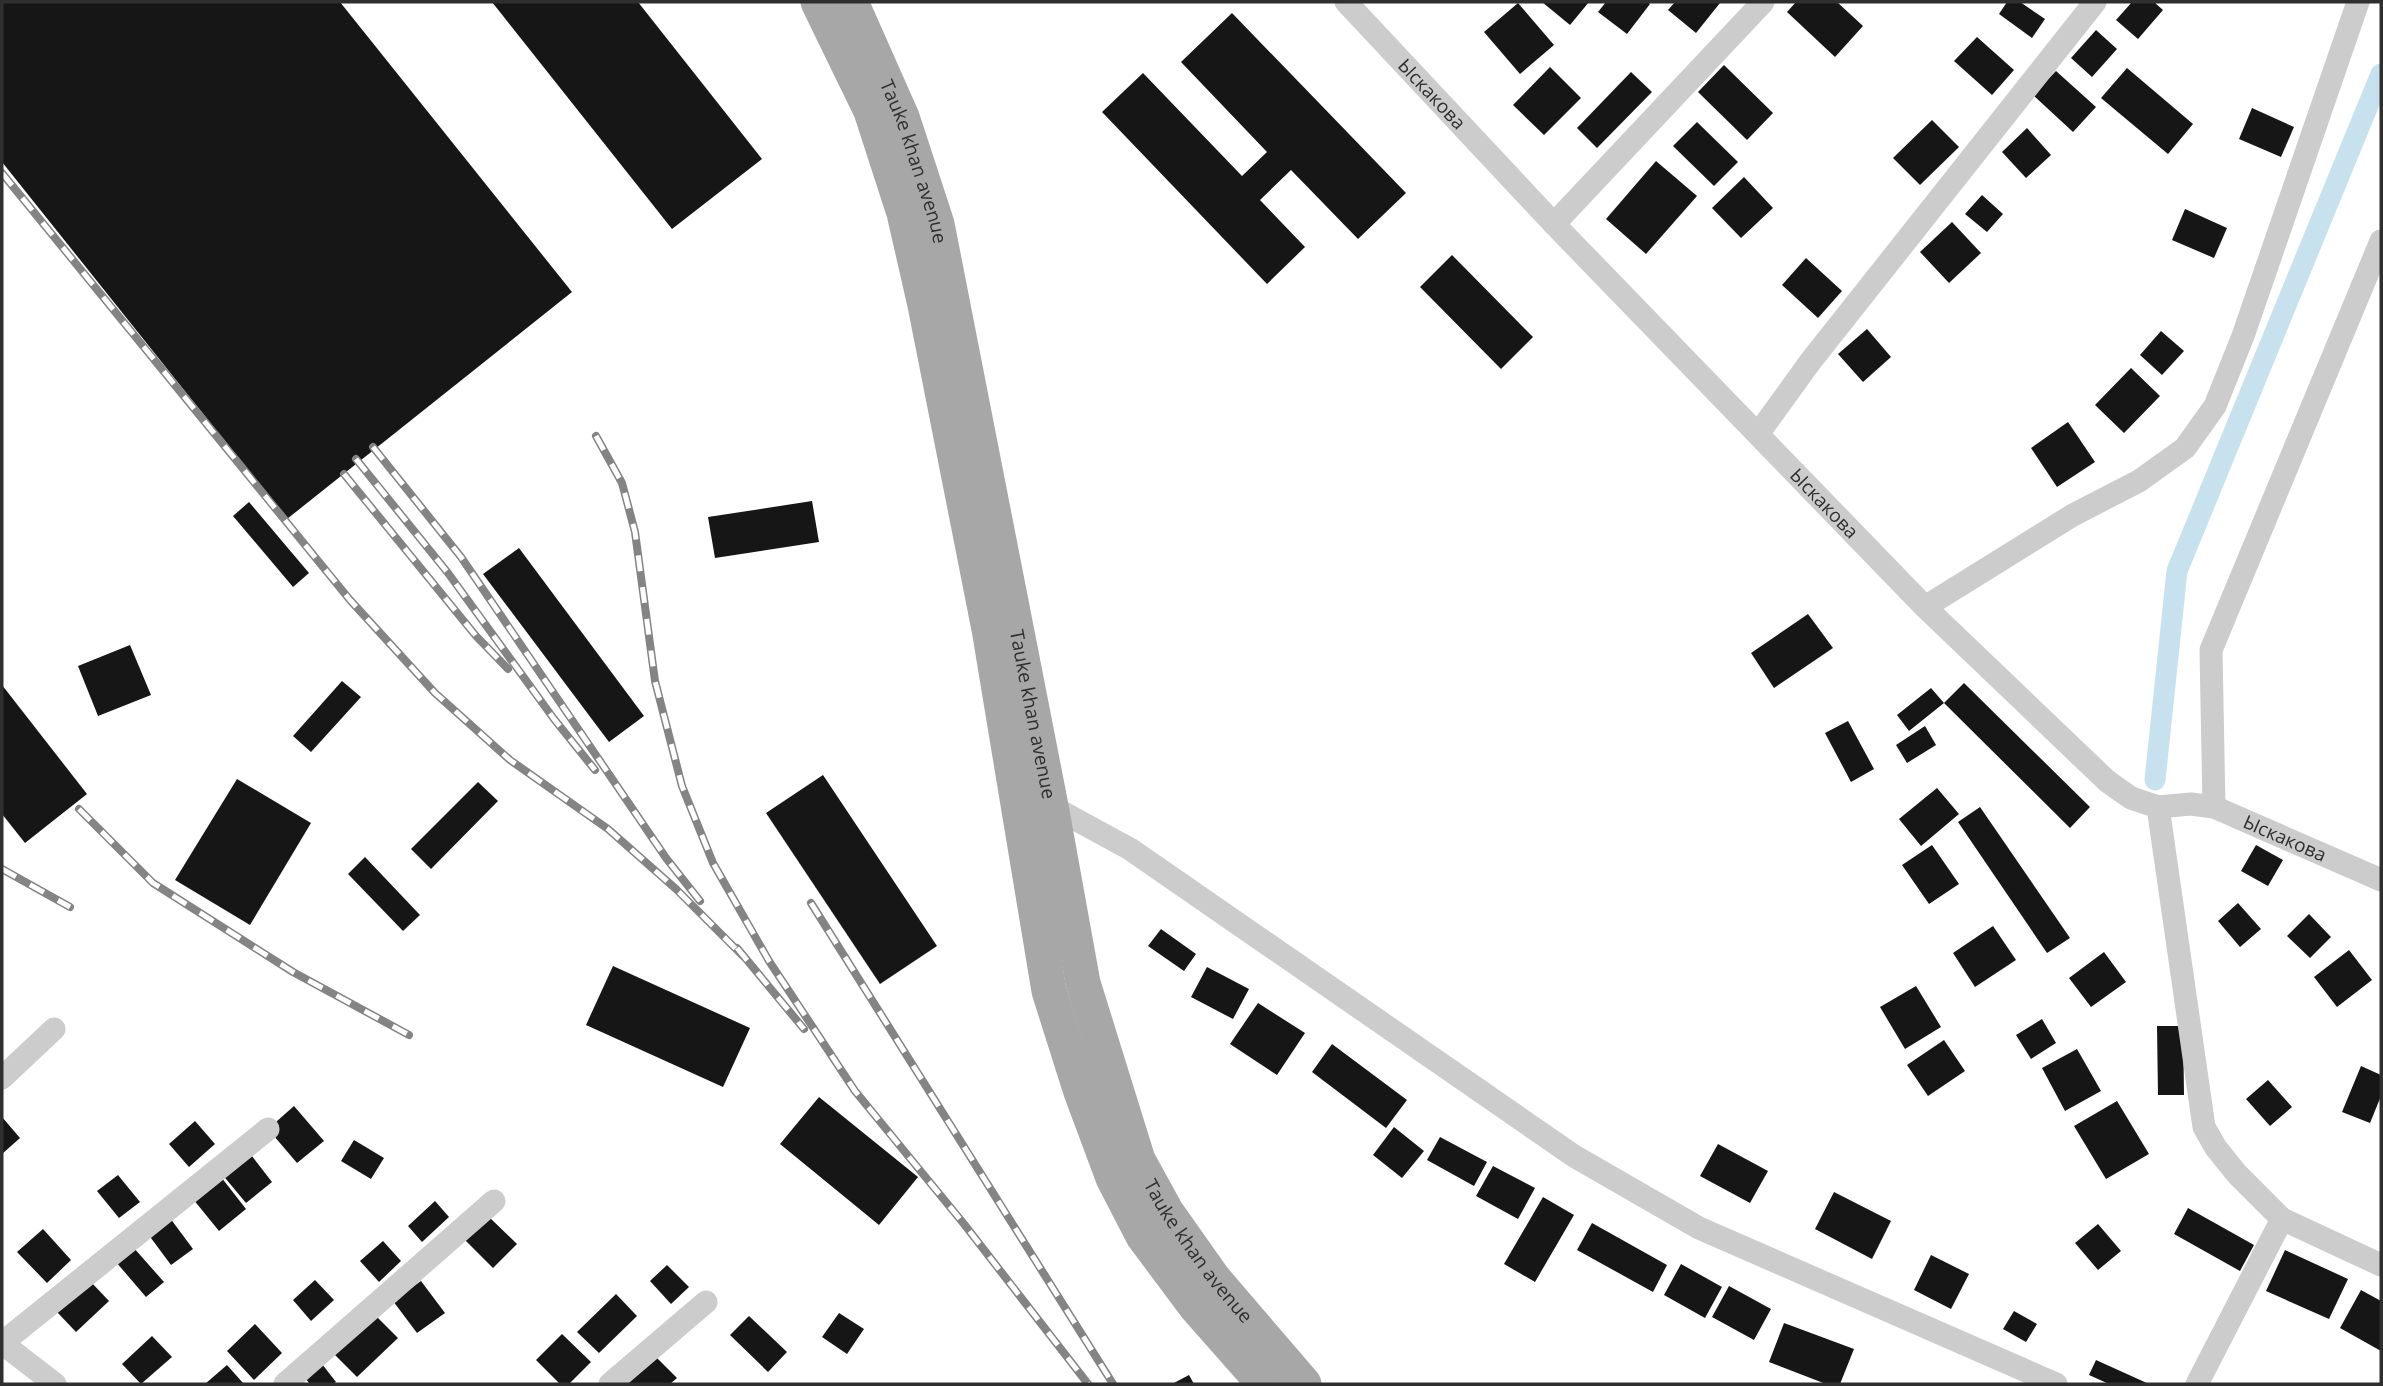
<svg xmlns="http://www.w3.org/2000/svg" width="2383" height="1386" font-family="'Open Sans',sans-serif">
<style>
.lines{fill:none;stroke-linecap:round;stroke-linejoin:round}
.canal{stroke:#c7e2ee;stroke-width:21}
.building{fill:#161616}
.minor{stroke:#ccc;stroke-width:23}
.primary{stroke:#a7a7a7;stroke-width:35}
.rail-casing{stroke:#848484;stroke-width:8}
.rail{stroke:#fff;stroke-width:5;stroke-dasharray:16;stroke-linecap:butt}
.labels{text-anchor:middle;stroke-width:7;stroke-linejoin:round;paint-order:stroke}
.street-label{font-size:19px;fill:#2f2f2f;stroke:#fff}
</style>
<rect width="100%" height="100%" fill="#fff"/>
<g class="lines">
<!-- canal -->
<polyline class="canal" points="2155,780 2177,571 2381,74"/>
</g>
<!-- building -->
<g class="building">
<polygon points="2,2 340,2 572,292 287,519 2,162"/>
<polygon points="492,2 638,2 762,159 672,229"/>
<polygon points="1542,2 1589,2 1570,25"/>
<polygon points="1606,2 1647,2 1650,4 1627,34 1598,12"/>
<polygon points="1675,2 1718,2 1720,3 1696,33 1668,10"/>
<polygon points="1796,2 1837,2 1863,26 1835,57 1787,12"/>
<polygon points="2007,2 2020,2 2045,19 2032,38 1999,14"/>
<polygon points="2132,2 2154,2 2163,10 2138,39 2116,20"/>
<polygon points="1518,3 1554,45 1520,74 1484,32"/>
<polygon points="1232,13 1406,193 1358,239 1291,170 1260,200 1305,247 1267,284 1102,112 1143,73 1242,176 1267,152 1181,62"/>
<polygon points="2096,30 2117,49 2092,77 2071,58"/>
<polygon points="1977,37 2014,70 1992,95 1954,61"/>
<polygon points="1724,65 1773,113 1747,140 1698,92"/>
<polygon points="1550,67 1581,98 1544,135 1513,105"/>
<polygon points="2127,68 2193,124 2168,154 2101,98"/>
<polygon points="2056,71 2096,107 2073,132 2033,95"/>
<polygon points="1631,72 1652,92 1597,148 1577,128"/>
<polygon points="2252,108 2294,127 2281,157 2239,139"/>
<polygon points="1932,120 1959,147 1920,185 1893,158"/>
<polygon points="1697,122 1738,162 1714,186 1673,146"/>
<polygon points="2027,128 2051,155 2026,178 2002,152"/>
<polygon points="1656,161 1697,196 1646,254 1606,219"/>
<polygon points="1744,177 1773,208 1741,238 1712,208"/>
<polygon points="1982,195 2003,214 1987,232 1965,214"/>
<polygon points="2185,209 2227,228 2214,258 2172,240"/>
<polygon points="1952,222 1981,253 1949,283 1920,252"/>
<polygon points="1452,255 1533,337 1501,369 1420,287"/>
<polygon points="1806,258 1842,291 1818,318 1782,285"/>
<polygon points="1867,329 1891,357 1863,382 1838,354"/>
<polygon points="2161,331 2184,351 2162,375 2140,355"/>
<polygon points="2131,368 2160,396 2124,433 2095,405"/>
<polygon points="2068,422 2095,462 2057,487 2031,448"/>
<polygon points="812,501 819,542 715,558 708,517"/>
<polygon points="249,502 309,573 293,587 233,516"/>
<polygon points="519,548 644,716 609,742 483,574"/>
<polygon points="1808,614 1833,648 1774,688 1751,653"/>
<polygon points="130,645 151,695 98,716 78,666"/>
<polygon points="342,681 361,697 311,752 293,736"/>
<polygon points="1964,683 2090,807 2070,828 1944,703 1909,731 1897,715 1931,688 1944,703"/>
<polygon points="2,685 87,794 25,843 2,814"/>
<polygon points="1848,721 1874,769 1851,782 1825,733"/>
<polygon points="1925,726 1936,745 1907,763 1896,745"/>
<polygon points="823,775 937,946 880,984 766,813"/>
<polygon points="237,779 311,823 250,925 175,880"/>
<polygon points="478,782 498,801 431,869 411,849"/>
<polygon points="1937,788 1959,814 1921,846 1899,819"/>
<polygon points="1980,807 2070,938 2047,953 1958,822"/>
<polygon points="1932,845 1959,884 1929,904 1902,865"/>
<polygon points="2256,845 2283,860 2268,886 2241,871"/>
<polygon points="365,857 420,915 403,931 348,874"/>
<polygon points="2238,903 2261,929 2240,947 2218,921"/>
<polygon points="2309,914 2331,937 2310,958 2287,936"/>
<polygon points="1993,926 2016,960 1975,987 1953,953"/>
<polygon points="1161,929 1196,954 1184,971 1148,946"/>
<polygon points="2349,950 2372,980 2337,1007 2314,977"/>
<polygon points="2104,952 2126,982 2091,1007 2069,978"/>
<polygon points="613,966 750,1028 723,1087 586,1025"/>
<polygon points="1207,967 1249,989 1233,1019 1191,997"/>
<polygon points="1916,986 1941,1027 1905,1049 1880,1007"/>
<polygon points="1258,1003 1305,1033 1277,1075 1230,1044"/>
<polygon points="2042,1019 2056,1043 2031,1059 2016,1035"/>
<polygon points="2157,1026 2183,1026 2184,1095 2158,1095"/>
<polygon points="1944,1040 1965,1071 1928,1096 1907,1065"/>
<polygon points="1332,1044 1407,1100 1386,1128 1312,1072"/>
<polygon points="2077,1049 2101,1091 2065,1111 2042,1068"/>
<polygon points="2361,1066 2381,1075 2381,1096 2370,1123 2342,1112"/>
<polygon points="2268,1080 2292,1107 2270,1126 2246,1099"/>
<polygon points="819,1097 918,1177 879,1225 780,1144"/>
<polygon points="2117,1101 2149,1154 2106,1179 2074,1126"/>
<polygon points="294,1106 324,1141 297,1163 268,1129"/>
<polygon points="2,1117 20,1138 2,1154"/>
<polygon points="195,1121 215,1144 189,1167 169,1144"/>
<polygon points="1394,1127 1424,1151 1402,1178 1373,1155"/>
<polygon points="1440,1137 1487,1162 1474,1186 1427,1160"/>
<polygon points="354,1140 384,1158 371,1179 341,1161"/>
<polygon points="1718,1144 1768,1171 1750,1203 1700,1176"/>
<polygon points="248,1151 272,1182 246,1203 221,1173"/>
<polygon points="1493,1166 1535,1188 1518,1219 1476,1196"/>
<polygon points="118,1175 140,1202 119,1218 97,1191"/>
<polygon points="221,1177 246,1209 219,1231 193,1199"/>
<polygon points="1834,1192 1891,1221 1872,1259 1815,1229"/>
<polygon points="1543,1197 1574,1215 1535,1282 1504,1264"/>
<polygon points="435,1201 449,1217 422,1242 408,1226"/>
<polygon points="2188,1208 2254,1245 2240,1271 2174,1234"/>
<polygon points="488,1216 517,1244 493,1268 465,1240"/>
<polygon points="170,1218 193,1249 171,1265 148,1234"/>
<polygon points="1592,1223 1667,1265 1653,1292 1577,1250"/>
<polygon points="2098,1224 2121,1251 2098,1270 2075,1243"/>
<polygon points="43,1229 71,1260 47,1283 17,1252"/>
<polygon points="383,1241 401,1261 379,1282 360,1261"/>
<polygon points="133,1247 164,1282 146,1297 116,1262"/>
<polygon points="2285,1250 2348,1279 2329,1319 2266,1291"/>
<polygon points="1931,1255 1969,1274 1951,1309 1914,1290"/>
<polygon points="1681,1264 1722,1287 1705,1318 1664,1295"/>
<polygon points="667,1265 689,1287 671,1304 650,1281"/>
<polygon points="315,1280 334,1300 311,1321 293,1300"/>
<polygon points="90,1281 109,1301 76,1332 57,1312"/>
<polygon points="421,1281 445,1313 417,1333 393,1301"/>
<polygon points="1729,1286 1771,1309 1754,1340 1712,1317"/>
<polygon points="2361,1290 2381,1301 2381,1351 2340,1328"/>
<polygon points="616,1294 637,1316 599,1353 577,1332"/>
<polygon points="2014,1311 2037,1324 2026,1342 2003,1329"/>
<polygon points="373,1313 398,1338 357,1377 332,1352"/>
<polygon points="839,1313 864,1329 847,1354 822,1337"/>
<polygon points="749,1316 787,1352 768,1372 730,1335"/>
<polygon points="1784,1323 1854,1349 1840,1384 1826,1384 1769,1362"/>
<polygon points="255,1324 282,1353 254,1380 227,1351"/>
<polygon points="562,1334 591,1362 569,1384 560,1384 536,1360"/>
<polygon points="152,1336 172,1357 141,1384 122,1364"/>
<polygon points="653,1354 677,1378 670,1384 629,1384 626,1381"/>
<polygon points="2096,1360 2149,1384 2109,1384 2089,1375"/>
<polygon points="322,1364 336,1382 333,1384 310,1384 305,1378"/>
<polygon points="227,1365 243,1383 241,1384 205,1384"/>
<polygon points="1189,1375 1194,1384 1172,1384"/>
</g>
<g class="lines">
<!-- minor -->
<g class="minor">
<path id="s1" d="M1346 2 1554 224 1925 607 2107 781 2131 798 2158 807 2191 804 2214 807 2381 880"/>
<polyline points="1554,224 1763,2"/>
<polyline points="1758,434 1810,362 2095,2"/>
<polyline points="1925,607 2073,515 2139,481 2185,448 2215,406 2243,336 2358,2"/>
<polyline points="1051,806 1130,849 1574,1156 1699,1228 2056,1384"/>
<polyline points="2158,807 2204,1127 2216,1148 2237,1174 2282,1219 2381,1265"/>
<polyline points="2214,807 2211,650 2381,241"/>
<polyline points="2,1078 54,1029"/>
<polyline points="2,1343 268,1129"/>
<polyline points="2,1343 55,1384"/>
<polyline points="285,1384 494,1201"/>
<polyline points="610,1384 706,1302"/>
<polyline points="2197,1384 2282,1219"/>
</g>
<!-- primary -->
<g class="primary">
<polyline points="818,2 871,111 904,213 925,305 989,629 1049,991 1081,1092 1113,1178 1143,1236 1196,1307 1264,1384"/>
<path id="s2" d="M851 2 902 117 937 224 1051 806 1083 983 1138 1160 1166 1211 1214 1279 1304 1384"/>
</g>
<!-- rail casing -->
<g class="rail-casing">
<g id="rail">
<polyline points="2,173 350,600 435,693 510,760 608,829 676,889 743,956"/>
<polyline points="596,436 622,483 635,532 655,681 682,786 713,863 769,961 855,1091 964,1224 1088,1384"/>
<polyline points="373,447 461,557 666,858 700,901"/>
<polyline points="356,459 448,573 554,719 595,770"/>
<polyline points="344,474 476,636 508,669"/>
<polyline points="79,809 153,883 293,972 409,1035"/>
<polyline points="2,869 70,907"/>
<polyline points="811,903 1113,1384"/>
<polyline points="737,948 804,1029"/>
</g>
</g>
<!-- rail -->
<use href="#rail" class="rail"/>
</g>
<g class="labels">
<!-- street labels -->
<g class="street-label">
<text dy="7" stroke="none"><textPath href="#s1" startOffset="126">Ыскакова</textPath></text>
<text dy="7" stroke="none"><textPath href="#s2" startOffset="172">Tauke khan avenue</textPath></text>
<text dy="7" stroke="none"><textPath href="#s1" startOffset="693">Ыскакова</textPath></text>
<text dy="7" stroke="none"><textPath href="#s2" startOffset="738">Tauke khan avenue</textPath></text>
<text dy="7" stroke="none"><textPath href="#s1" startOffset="1281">Ыскакова</textPath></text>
<text dy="7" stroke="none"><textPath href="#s2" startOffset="1306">Tauke khan avenue</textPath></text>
</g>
</g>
<!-- border -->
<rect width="2383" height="1386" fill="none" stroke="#2f2f2f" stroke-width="7"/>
</svg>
